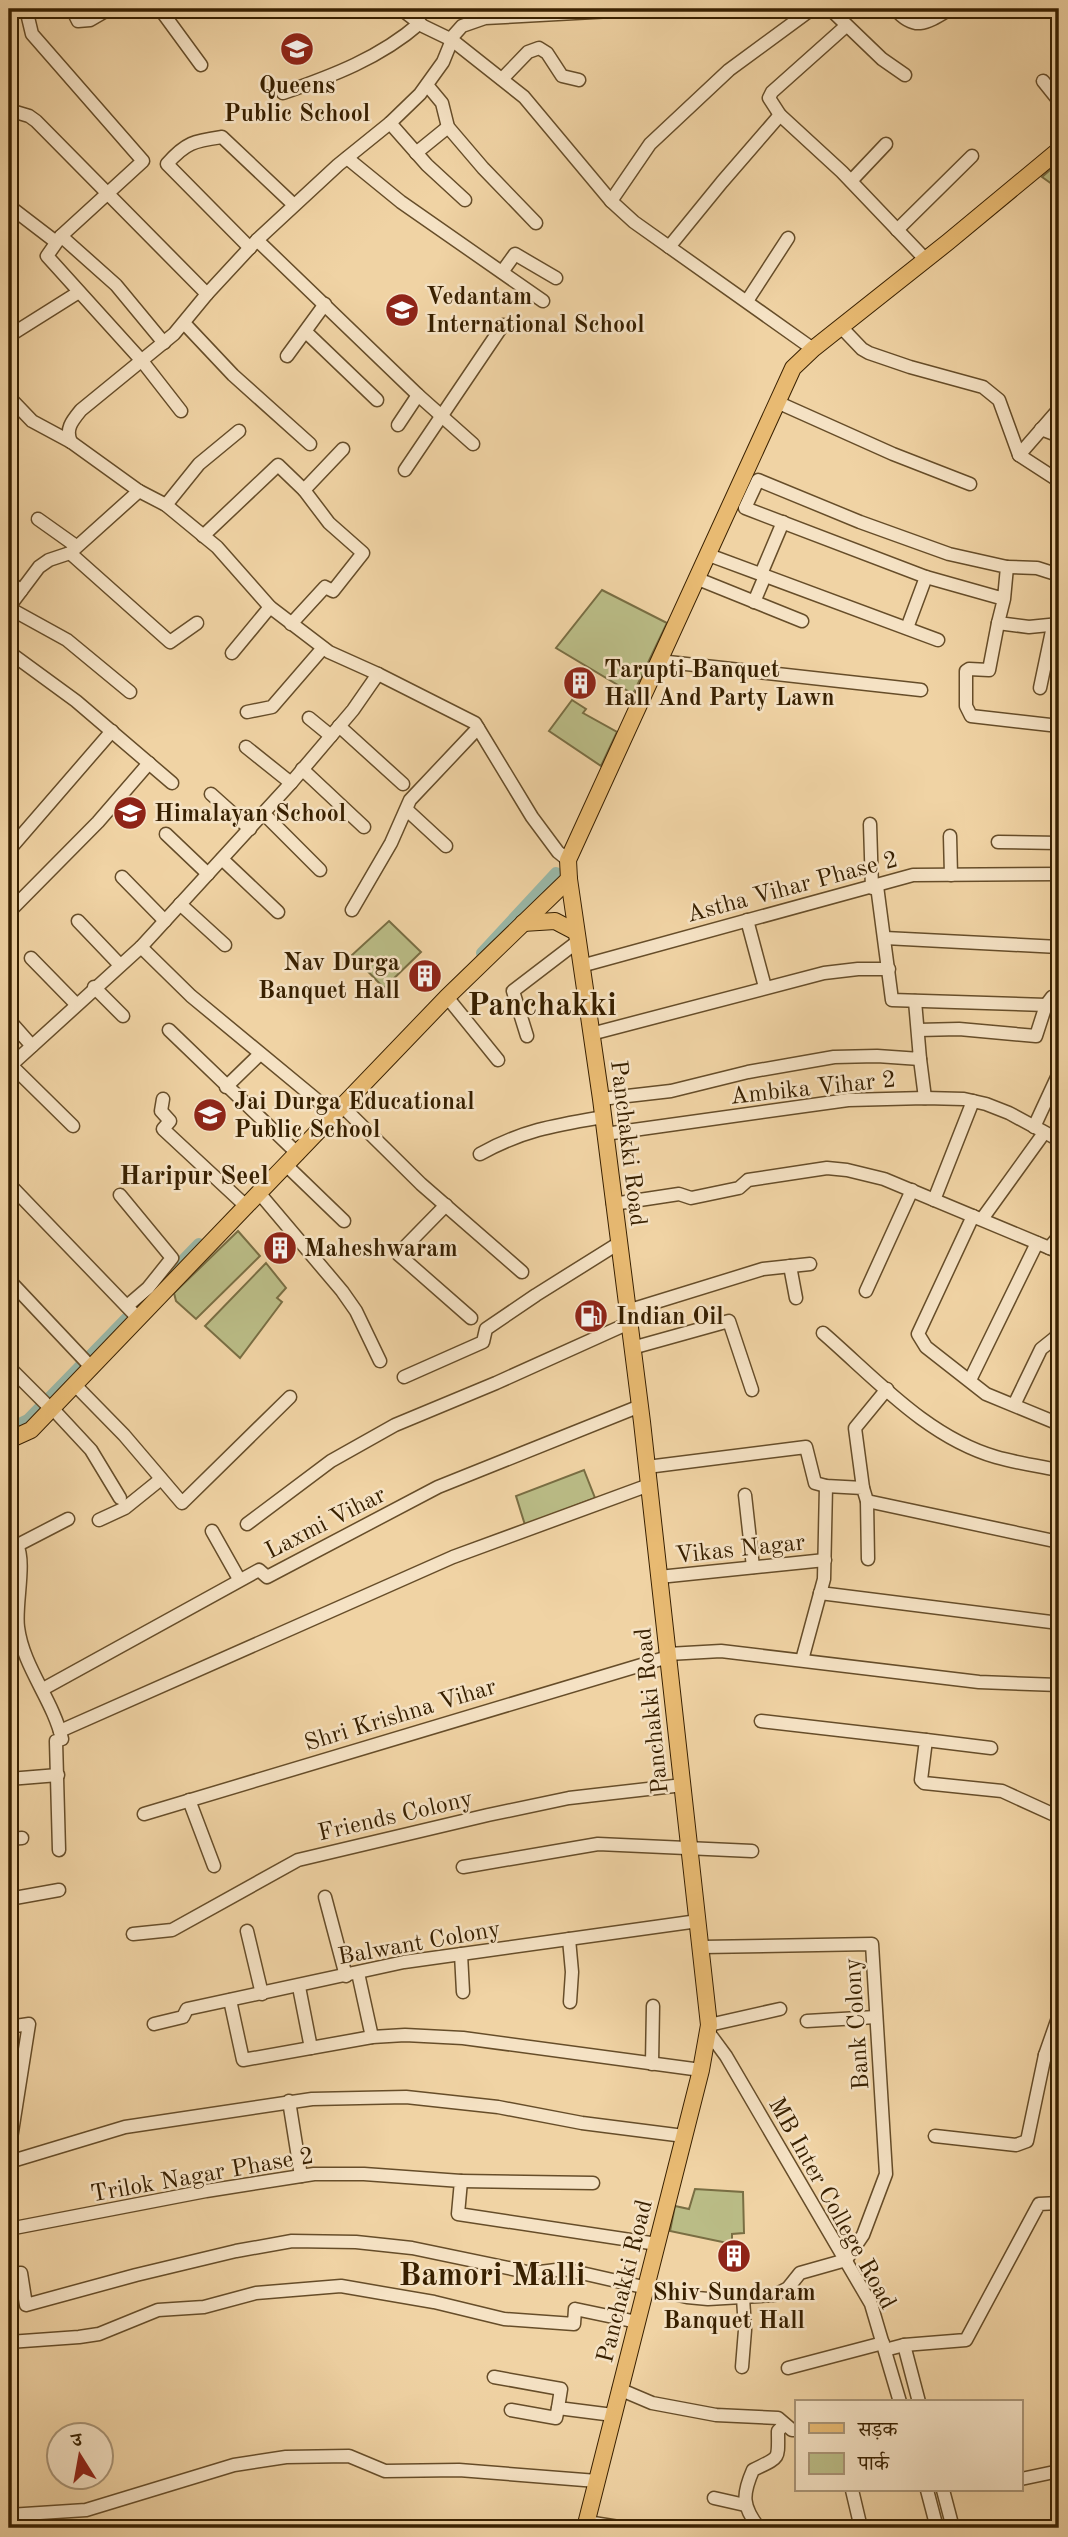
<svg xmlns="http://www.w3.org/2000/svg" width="1068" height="2537" font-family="'Old Standard TT','Noto Serif Devanagari',serif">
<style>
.green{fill:#babc86;stroke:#796e43;stroke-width:2}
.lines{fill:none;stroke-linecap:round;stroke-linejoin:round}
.canal{stroke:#9ab8a8;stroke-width:12}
.minor-casing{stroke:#664d29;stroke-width:15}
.major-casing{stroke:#382000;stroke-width:18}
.minor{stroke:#f5e2c4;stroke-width:12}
.major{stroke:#e8ba72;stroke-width:16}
.labels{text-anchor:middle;stroke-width:5;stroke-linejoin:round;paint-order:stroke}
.poi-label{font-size:24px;font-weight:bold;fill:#382000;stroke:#f5e2c4;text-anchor:start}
.street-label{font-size:24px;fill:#382000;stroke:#f5e2c4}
.neighbourhood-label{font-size:26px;font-weight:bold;fill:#382000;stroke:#f5e2c4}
.district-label{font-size:32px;font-weight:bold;fill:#382000;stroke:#f5e2c4}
</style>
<rect width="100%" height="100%" fill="#f0d3a4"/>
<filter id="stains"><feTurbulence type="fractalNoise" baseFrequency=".00286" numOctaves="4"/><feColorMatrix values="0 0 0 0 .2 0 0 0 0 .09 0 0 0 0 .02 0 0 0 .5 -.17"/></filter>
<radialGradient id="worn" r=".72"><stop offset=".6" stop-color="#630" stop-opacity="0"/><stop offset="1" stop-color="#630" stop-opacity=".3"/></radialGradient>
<!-- green -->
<g class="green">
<polygon points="1059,162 1059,189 1042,177"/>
<polygon points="602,590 667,623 633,694 556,648"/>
<polygon points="572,700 586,709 583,713 617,732 601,766 549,731"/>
<polygon points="389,921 421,952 384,988 352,955"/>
<polygon points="238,1231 260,1256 196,1319 176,1301 174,1293"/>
<polygon points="266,1263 286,1288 277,1298 282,1302 240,1358 205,1326"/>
<polygon points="584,1470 595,1498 525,1525 516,1496"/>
<polygon points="695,2189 743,2192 744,2233 732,2234 732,2244 670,2231 675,2206 689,2209"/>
</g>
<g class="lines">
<!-- canal -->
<g class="canal">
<polyline points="482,953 556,873"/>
<polyline points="9,1429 28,1420 199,1244"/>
</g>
<!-- minor casing -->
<g class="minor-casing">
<g id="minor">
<polyline points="26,9 32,34 143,161 61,236 47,256 142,361 181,411"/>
<polyline points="72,9 78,21 90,20 109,9"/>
<polyline points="160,9 201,65"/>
<polyline points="401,9 423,26 452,40 524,97 611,201 634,222 813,349"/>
<polyline points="830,9 882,59 905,75"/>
<path d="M895 9C915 32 927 23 950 9"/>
<polyline points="846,26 772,92 769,98 780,115 842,172 926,260"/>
<polyline points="502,79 528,52 539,48 547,53 562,76 579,80"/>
<polyline points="1043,81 1059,101"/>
<polyline points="427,85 442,103 448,127 483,168 536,223"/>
<path d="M283 93C332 76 380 58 420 23"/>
<polyline points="9,110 29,116 36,121 207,294"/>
<polyline points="390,123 427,165 465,200"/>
<polyline points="416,153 448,127"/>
<polyline points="347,158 401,202 543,301"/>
<polyline points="851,181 886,144"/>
<polyline points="611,201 650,144 729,70 812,9"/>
<polyline points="9,206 56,242"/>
<polyline points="897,230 972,156"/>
<polyline points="61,236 116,285 164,343"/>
<polyline points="257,240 418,395 473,444"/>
<polyline points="669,247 722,182 780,115"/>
<path d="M250 248 167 164C186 142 195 141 222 137L294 205"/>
<polyline points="502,272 515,254 556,278"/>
<polyline points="747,301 788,238"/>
<polyline points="184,323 233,375 310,444"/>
<polyline points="841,327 862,349 869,353 910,367 983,387 999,400 1019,455 1059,481"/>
<polyline points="306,332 377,400"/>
<polyline points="9,336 79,292"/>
<polyline points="287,356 325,304"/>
<polyline points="9,397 32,421 71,442 139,491 166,505 217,547 270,607 329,652 378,674 475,723 532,817 558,852 568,860"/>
<polyline points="779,403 893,454 970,484"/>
<polyline points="398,425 418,395"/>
<polyline points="1041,429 1059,436"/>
<path d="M71 442C65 429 72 421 81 410L174 334 207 294 257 240 338 165 390 123 420 94 443 62 454 35 462 26 485 18 648 9"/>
<polyline points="1019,455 1059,409"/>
<polyline points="405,470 503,325"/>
<polyline points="166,505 199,464 239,431"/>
<polyline points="38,519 76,546"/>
<polyline points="203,536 278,465 304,490 343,449"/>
<polyline points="70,553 170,642 197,623"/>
<polyline points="709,555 938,640"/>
<polyline points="1007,567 1037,568 1059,575"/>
<polyline points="761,574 783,522"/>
<polyline points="698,579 802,621"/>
<polyline points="9,581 21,591"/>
<polyline points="1004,599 926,577 745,508 758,480 860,522 949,554 1007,567 1004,599 998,623 1029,627 1059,624"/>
<polyline points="754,602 765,576"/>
<polyline points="9,607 39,567 49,560 70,553 139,491"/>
<polyline points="9,608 67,640 130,692"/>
<polyline points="998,623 989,670 969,669 966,671 966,706 971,716 1059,726"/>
<polyline points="291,624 325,587 333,591 363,553 329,523 304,490"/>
<polyline points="907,628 926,577"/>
<polyline points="9,652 76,701 172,783"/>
<polyline points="232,653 270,607"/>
<polyline points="659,661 921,690"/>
<polyline points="1040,688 1053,626"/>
<polyline points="247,712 272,707 323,648"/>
<polyline points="309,718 331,736"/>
<polyline points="339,726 403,784"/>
<polyline points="246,747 291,783"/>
<polyline points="302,769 364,827"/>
<polyline points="211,794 250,829"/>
<polyline points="407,810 446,846"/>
<polyline points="263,813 320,870"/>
<polyline points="870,824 872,888"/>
<polyline points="166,834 208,874"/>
<polyline points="950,836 951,875"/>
<polyline points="998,842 1059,843"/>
<polyline points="9,850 112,731"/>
<polyline points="222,859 278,912"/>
<polyline points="122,877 165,921"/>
<polyline points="877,886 892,1000 1046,1005"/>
<polyline points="180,904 225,945"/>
<polyline points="352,910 391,843 410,800 478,728"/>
<polyline points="9,912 98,822 149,763"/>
<polyline points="747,920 765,987"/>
<polyline points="78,921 120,965"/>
<polyline points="885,938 1059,947"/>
<polyline points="141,947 191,996 335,1115"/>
<polyline points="31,958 76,1004"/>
<polyline points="581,966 913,875 1059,874"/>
<polyline points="94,987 123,1016"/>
<polyline points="447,997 498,1060"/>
<polyline points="9,1020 32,1046"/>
<polyline points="169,1030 298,1154"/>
<polyline points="918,1030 959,1029 1036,1036 1046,1005 1052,997 1059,997"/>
<polyline points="591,1034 824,973 858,969 889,969"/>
<polyline points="527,1036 513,991 577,942"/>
<polyline points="920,1059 925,1098"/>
<polyline points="11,1065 73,1126"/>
<polyline points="9,1067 141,947 291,783 353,710 378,674"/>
<polyline points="226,1087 260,1054"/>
<polyline points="163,1099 161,1111 170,1121 163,1129 247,1207"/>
<polyline points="601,1099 671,1091 748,1072 834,1057 877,1056 920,1059 915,1001"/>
<polyline points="343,1107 421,1184 522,1272"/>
<polyline points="1034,1127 1059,1073"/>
<polyline points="605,1134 848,1100 925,1098 964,1099 986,1104 1009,1113 1059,1140"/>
<path d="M480 1154C523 1130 556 1125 603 1117"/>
<polyline points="287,1166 344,1221"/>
<polyline points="9,1184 138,1318"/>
<polyline points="260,1194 342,1291 356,1311 380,1361"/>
<polyline points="120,1195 172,1258 148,1288 127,1306"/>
<polyline points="934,1200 973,1101"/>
<polyline points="613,1204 679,1194 691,1198 739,1188 748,1180 827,1168 847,1170 884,1179 1059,1252"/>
<polyline points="446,1205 398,1254 471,1318"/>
<polyline points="973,1216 918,1334 926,1347 986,1394 1059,1424"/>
<polyline points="982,1219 1044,1133"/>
<polyline points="1049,1248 1059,1236"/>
<polyline points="790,1266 796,1298"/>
<polyline points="9,1280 92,1368"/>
<polyline points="866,1291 912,1190"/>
<polyline points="627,1311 763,1269 810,1264"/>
<path d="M823 1333C876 1379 927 1437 996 1457 1017 1463 1038 1466 1059 1470"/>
<polyline points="632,1348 729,1321 752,1390"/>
<polyline points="9,1367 51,1409"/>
<polyline points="404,1377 483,1342 486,1329 536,1295 619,1243"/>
<polyline points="970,1380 1037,1243"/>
<polyline points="75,1385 124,1435 182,1503 290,1397"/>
<polyline points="1014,1405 1041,1349 1056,1337 1059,1329"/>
<polyline points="52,1408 91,1450 120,1498"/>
<polyline points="647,1467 806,1447 815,1483 826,1486 863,1488 867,1501 1059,1542"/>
<polyline points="863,1488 855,1428 887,1389"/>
<polyline points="745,1495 753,1567"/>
<polyline points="867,1501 868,1559"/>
<polyline points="99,1520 125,1508 161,1479"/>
<polyline points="247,1524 331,1461 395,1425 496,1383 629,1323"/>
<polyline points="212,1531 239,1579"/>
<path d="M9 1538C11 1540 15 1542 17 1545 26 1562 15 1606 18 1627 23 1667 53 1700 62 1739L56 1741 59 1850"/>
<polyline points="12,1548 68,1519"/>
<polyline points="659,1577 825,1560"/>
<polyline points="820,1593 1059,1623"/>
<polyline points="668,1654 721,1651 979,1682 1059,1685"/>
<polyline points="802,1660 824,1579 826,1486"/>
<polyline points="43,1689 259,1570 267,1577 438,1487 640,1406"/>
<polyline points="761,1721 926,1740 921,1780 924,1783 1002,1791 1059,1817"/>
<polyline points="60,1731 453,1557 649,1485"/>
<polyline points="926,1740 991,1748"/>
<polyline points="9,1779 58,1775"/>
<polyline points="189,1800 214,1866"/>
<polyline points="144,1814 668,1657"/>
<polyline points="9,1839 22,1838"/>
<polyline points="463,1867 598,1844 752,1851"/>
<polyline points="325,1897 346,1976"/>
<polyline points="9,1899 59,1890"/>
<polyline points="247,1931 262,1994"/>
<polyline points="133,1934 172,1930 298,1860 488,1815 569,1798 683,1785"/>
<polyline points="569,1939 572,1972 570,2002"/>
<polyline points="461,1954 463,1992"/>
<polyline points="358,1973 372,2037"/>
<polyline points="299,1987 311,2048"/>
<polyline points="230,2000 243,2060 372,2037 405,2035 463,2038 701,2070"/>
<polyline points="1059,2015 1045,2055 1059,2056"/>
<polyline points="807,2021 876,2017"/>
<polyline points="154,2024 183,2017 187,2009 404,1962 698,1921"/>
<polyline points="709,2025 780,2009"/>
<polyline points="9,2027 29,2024 9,2151"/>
<polyline points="709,2033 726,2056 871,2304 900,2402"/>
<polyline points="652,2064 653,2006"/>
<polyline points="289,2101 301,2176"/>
<polyline points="935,2136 1016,2145 1027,2141 1045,2055"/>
<polyline points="9,2162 125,2127 312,2099 406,2097 498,2107 582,2123 684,2136"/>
<polyline points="461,2181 593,2183"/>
<polyline points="9,2229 206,2191 314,2174 364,2174 461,2181 458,2214 657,2244"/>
<polyline points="9,2275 21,2273 26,2305 136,2275 236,2251 292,2241 356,2242 412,2248 532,2273 564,2269 687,2297 708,2299 775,2295 788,2288 800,2273 846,2260 863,2235 886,2174 872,1944 702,1947"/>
<polyline points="9,2342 79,2337 99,2334 158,2310 204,2307 256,2293 341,2286 434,2302 504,2319 574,2324 575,2309 637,2322"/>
<polyline points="904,2345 919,2402"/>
<polyline points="885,2350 904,2345 966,2340 1039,2204 1059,2203"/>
<polyline points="742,2367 745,2330 743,2297"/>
<polyline points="788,2368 883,2343"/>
<polyline points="494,2377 561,2389 558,2408 613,2415"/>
<polyline points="619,2389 652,2403 716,2415 778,2418 792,2430 797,2430"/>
<polyline points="511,2410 556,2418 558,2408"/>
<polyline points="1021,2479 1059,2471"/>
<polyline points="852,2490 861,2528"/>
<polyline points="927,2490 937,2528"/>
<polyline points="943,2490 953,2528"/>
<polyline points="714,2498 745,2505"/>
<polyline points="9,2515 86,2510 234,2465 286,2457 349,2456 385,2471 459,2470 597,2481"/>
<polyline points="587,2522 625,2528"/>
<path d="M759 2528C742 2506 742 2495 753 2470 781 2456 778 2461 778 2431L784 2425"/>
</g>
</g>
<!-- major casing -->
<g class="major-casing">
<g id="major">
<polyline points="523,923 555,921 576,932"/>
<polyline points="9,1440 31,1430 447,997 569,879"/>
<polyline points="585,2528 701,2070 709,2025 642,1422 601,1099 569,879 568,860 793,368 813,349 948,242 1059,150"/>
</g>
</g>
<!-- minor -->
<use href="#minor" class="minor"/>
<!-- major -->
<use href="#major" class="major"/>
</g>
<!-- icons -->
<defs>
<g id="school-disc" transform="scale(1.75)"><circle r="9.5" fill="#8f2418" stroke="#f5e2c4"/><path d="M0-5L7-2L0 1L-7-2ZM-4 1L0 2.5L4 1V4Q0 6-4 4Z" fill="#fff"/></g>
<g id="building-disc" transform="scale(1.75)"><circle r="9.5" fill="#8f2418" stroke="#f5e2c4"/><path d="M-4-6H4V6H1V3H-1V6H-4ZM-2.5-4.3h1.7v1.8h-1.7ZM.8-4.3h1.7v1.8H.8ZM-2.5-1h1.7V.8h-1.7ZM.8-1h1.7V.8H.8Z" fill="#fff"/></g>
<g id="fuel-disc" transform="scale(1.75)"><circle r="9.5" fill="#8f2418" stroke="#f5e2c4"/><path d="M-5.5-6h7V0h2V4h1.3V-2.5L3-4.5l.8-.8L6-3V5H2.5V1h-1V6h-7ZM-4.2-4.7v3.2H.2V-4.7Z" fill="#fff"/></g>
</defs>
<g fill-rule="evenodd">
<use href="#school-disc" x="297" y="49"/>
<use href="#school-disc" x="402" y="310"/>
<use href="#building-disc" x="580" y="683"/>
<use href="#school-disc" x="130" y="813"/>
<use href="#building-disc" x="425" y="976"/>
<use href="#school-disc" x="210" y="1115"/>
<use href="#building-disc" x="280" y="1248"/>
<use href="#fuel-disc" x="591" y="1316"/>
<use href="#building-disc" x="734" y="2256"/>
</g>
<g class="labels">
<!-- poi labels -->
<g class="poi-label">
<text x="297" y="93" text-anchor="middle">Queens<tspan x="297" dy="28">Public School</tspan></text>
<text x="426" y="304">Vedantam<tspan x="426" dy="28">International School</tspan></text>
<text x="604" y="677">Tarupti Banquet<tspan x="604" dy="28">Hall And Party Lawn</tspan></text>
<text x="154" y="821">Himalayan School</text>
<text x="400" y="970" text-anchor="end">Nav Durga<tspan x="400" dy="28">Banquet Hall</tspan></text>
<text x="234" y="1109">Jai Durga Educational<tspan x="234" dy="28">Public School</tspan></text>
<text x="304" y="1256">Maheshwaram</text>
<text x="616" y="1324">Indian Oil</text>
<text x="734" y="2300" text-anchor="middle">Shiv Sundaram<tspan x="734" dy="28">Banquet Hall</tspan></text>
</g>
<!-- street labels -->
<g class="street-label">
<text transform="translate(792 886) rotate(-15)" y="8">Astha Vihar Phase 2</text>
<text transform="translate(813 1087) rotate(-6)" y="8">Ambika Vihar 2</text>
<text transform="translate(629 1143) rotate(83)" y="8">Panchakki Road</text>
<text transform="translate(325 1522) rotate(-27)" y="8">Laxmi Vihar</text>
<text transform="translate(740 1548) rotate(-6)" y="8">Vikas Nagar</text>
<text transform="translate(651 1711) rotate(-96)" y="8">Panchakki Road</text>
<text transform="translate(400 1714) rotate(-17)" y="8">Shri Krishna Vihar</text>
<text transform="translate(395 1815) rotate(-13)" y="8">Friends Colony</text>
<text transform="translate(419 1942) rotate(-10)" y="8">Balwant Colony</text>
<text transform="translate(856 2024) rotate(-94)" y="8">Bank Colony</text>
<text transform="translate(202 2174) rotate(-10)" y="8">Trilok Nagar Phase 2</text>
<text transform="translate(833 2203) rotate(61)" y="8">MB Inter College Road</text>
<text transform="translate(624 2281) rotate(-76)" y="8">Panchakki Road</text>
</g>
<!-- neighbourhood labels -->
<g class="neighbourhood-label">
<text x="194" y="1184">Haripur Seel</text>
</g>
<!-- district labels -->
<g class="district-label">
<text x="542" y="1015">Panchakki</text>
<text x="492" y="2285">Bamori Malli</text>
</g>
</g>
<!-- margin -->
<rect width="1068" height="2537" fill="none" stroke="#f0d3a4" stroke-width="35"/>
<rect x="10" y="10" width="1047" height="2516" fill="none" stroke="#382000" stroke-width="3.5"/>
<rect x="18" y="18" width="1033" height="2502" fill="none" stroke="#382000" stroke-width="2"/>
<!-- legend -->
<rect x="795" y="2400" width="228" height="91" fill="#f5e2c4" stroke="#a99476" stroke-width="2"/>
<rect x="809" y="2423" width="35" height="10" fill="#e8ba72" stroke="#a99476" stroke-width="2"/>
<text x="858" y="2436" font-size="21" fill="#382000">सड़क</text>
<rect x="809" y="2453" width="35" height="21" fill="#babc86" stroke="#a99476" stroke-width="2"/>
<text x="858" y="2470" font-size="21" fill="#382000">पार्क</text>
<!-- north arrow -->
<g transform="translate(80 2456) rotate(349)"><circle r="33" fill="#f5e2c4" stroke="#a99476" stroke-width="2"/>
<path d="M0-5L12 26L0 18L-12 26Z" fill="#8f2418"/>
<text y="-10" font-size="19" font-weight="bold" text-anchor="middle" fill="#382000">उ</text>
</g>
<rect width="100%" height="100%" filter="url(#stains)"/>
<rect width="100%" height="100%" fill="url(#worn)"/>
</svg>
